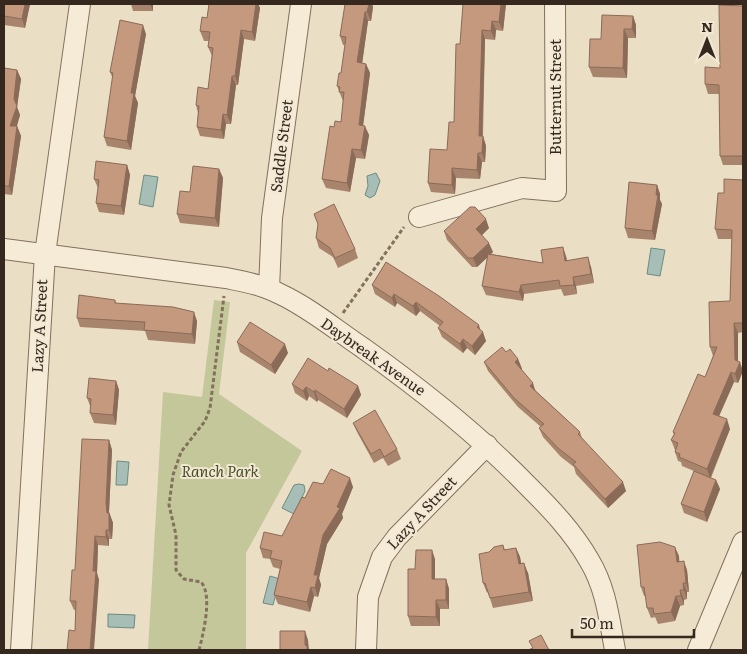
<svg xmlns="http://www.w3.org/2000/svg" width="747" height="654" font-family="Literata,serif">
<style>
.green{fill:#c4c79a}
.water{fill:#a6beb6;stroke:#6e8b83}
.lines{fill:none;stroke-linecap:round;stroke-linejoin:round}
.minor-casing{stroke:#83705d;stroke-width:22}
.path{stroke:#83705d;stroke-width:3;stroke-dasharray:4 2.5;stroke-linecap:butt}
.minor{stroke:#f6ebd7;stroke-width:20}
.wall{fill:#a9846c}
.shaded-wall{fill:#8a6b58}
.building{fill:#c5997e;stroke:#8a6b58}
.labels{text-anchor:middle;stroke-width:4;stroke-linejoin:round;paint-order:stroke}
.street-label{font-size:15px;fill:#35291f;stroke:#f2e8d4}
.park-label{font-size:15px;font-style:italic;fill:#474f28;stroke:#f2e8d4}
</style>
<rect width="100%" height="100%" fill="#eadec5"/>
<!-- green -->
<polygon class="green" points="214,300 230,302 219,394 302,451 246,553 246,650 148,650 163,392 202,397"/>
<!-- water -->
<g class="water">
<polygon points="376,173 380,181 375,195 370,198 365,195 368,186 367,176"/>
<polygon points="144,175 158,177 153,207 139,204"/>
<polygon points="651,248 665,250 660,276 647,274"/>
<polygon points="117,461 129,462 127,485 116,485"/>
<polygon points="299,484 304,485 305,491 294,514 282,508 294,485"/>
<polygon points="270,576 280,579 273,605 263,603"/>
<polygon points="108,614 135,615 134,628 108,627"/>
</g>
<g class="lines">
<!-- minor casing -->
<g class="minor-casing">
<g id="minor">
<polyline points="419,217 522,188 556,191 555,4"/>
<path d="M4 249 226 278C245 282 263 285 280 294 310 308 336 330 363 348 422 390 478 434 529 487 551 509 573 532 589 560 606 588 609 618 615 650"/>
<polyline points="269,289 272,218 301,4"/>
<polyline points="21,650 45,254 80,4"/>
<polyline points="366,650 368,597 382,557 397,537 487,445"/>
<polyline points="698,650 743,542"/>
</g>
</g>
<!-- path -->
<g class="path">
<polyline points="343,313 404,227"/>
<path d="M199 650C203 635 213 595 201 582L184 579 176 570V535L169 505 173 475 181 452 205 421 210 408 224 296"/>
</g>
<!-- minor -->
<use href="#minor" class="minor"/>
</g>
<!-- wall -->
<g class="wall">
<polygon points="4,4 30,4 25,28 4,25"/>
<polygon points="131,4 153,4 153,11 133,11"/>
<polygon points="209,4 258,4 260,8 255,41 244,39 238,85 236,85 231,124 226,124 224,139 200,136 197,127 198,113 196,105 208,89 212,56 208,47 209,41 204,41 200,31 207,18"/>
<polygon points="345,4 372,4 373,7 371,21 368,21 362,63 366,64 370,73 363,125 369,135 365,159 356,158 350,192 326,188 322,179 334,127 341,122 343,101 337,86 341,73 345,45 343,45 340,36"/>
<polygon points="506,4 503,31 496,30 495,40 485,39 483,136 486,146 485,162 482,162 480,179 456,178 455,194 431,192 428,183 447,150 454,122 460,44"/>
<polygon points="743,6 743,165 723,165 720,156 719,94 708,94 705,84 720,68"/>
<polygon points="633,16 636,25 636,38 628,38 627,78 593,77 589,67 601,39"/>
<polygon points="146,34 135,96 138,103 131,150 107,146 104,137 113,79 110,72"/>
<polygon points="4,68 17,70 21,79 17,107 20,115 17,126 21,136 12,195 4,194"/>
<polygon points="127,165 130,175 124,215 99,212 96,203 98,188 94,179"/>
<polygon points="219,169 223,178 219,227 180,223 177,214 190,192"/>
<polygon points="743,180 743,332 738,333 738,361 743,371 738,383 734,382 719,416 730,429 711,478 716,480 720,489 707,522 684,513 681,504 694,471 682,466 681,462 678,461 675,452 675,450 671,440 674,435 673,432 705,377 713,356 710,347 730,301 732,239 718,239 715,229 724,193"/>
<polygon points="657,185 660,194 660,200 662,204 655,240 628,238 625,228"/>
<polygon points="314,214 355,249 358,258 338,268 333,257 319,248 316,238 318,225"/>
<polygon points="489,228 482,235 493,252 491,254 543,263 566,256 567,260 591,267 594,283 576,286 577,294 564,296 561,289 524,294 523,301 486,295 482,286 488,257 477,267 472,267 447,240 444,231"/>
<polygon points="386,262 480,330 486,341 475,355 467,348 463,353 442,337 438,328 440,326 420,311 416,316 397,303 395,307 375,294 372,285"/>
<polygon points="115,300 116,303 197,321 195,344 148,340 145,331 80,327 77,318"/>
<polygon points="237,342 288,353 275,374 240,352"/>
<polygon points="506,352 518,359 522,369 521,369 536,391 580,432 582,438 626,491 608,508 576,474 574,467 561,457 543,437 539,428 541,427 518,407 488,371 484,362"/>
<polygon points="328,371 358,386 361,395 347,418 318,400 317,402 309,396 307,401 295,393 292,384"/>
<polygon points="116,381 119,390 116,425 94,423 90,413 91,408 87,398"/>
<polygon points="353,423 397,449 401,459 388,466 383,458 374,463 357,432"/>
<polygon points="109,440 112,450 109,512 113,523 112,539 109,539 109,546 98,545 97,573 99,580 75,631 76,610 74,610 70,601"/>
<polygon points="323,484 353,487 342,514 343,518 327,544 319,578 321,585 318,597 314,596 310,612 278,604 274,595 280,569 273,567 270,559 263,558 260,548 282,536 305,498"/>
<polygon points="503,545 505,550 516,548 520,557 521,564 528,573 533,601 493,608 488,592 487,593 483,583 489,552"/>
<polygon points="679,556 679,561 687,570 689,592 687,592 687,599 684,600 684,605 680,606 675,621 658,624 655,617 651,618 647,608 646,596 644,596 641,587"/>
<polygon points="435,559 435,579 446,579 449,589 449,609 440,609 440,626 411,626 408,616 415,569"/>
</g>
<!-- shaded-wall -->
<g class="shaded-wall">
<polygon points="25,4 30,4 25,28 22,19"/>
<polygon points="150,4 153,4 153,11"/>
<polygon points="256,4 258,4 260,8 255,41 252,32"/>
<polygon points="368,4 372,4 373,7 371,21 367,12"/>
<polygon points="501,4 506,4 503,31 499,22"/>
<polygon points="365,12 368,21 361,72 357,62"/>
<polygon points="633,16 636,25 636,38 632,29"/>
<polygon points="492,21 496,30 495,40 491,31"/>
<polygon points="143,25 146,34 135,96 138,103 131,150 127,141 131,93"/>
<polygon points="624,29 628,38 627,78 623,68"/>
<polygon points="241,30 244,39 238,85 235,76"/>
<polygon points="482,30 485,39 482,142 483,136 486,146 485,162 482,153 479,136"/>
<polygon points="366,64 370,73 362,134 359,125"/>
<polygon points="17,70 21,79 17,107 20,115 14,135 10,126"/>
<polygon points="232,76 236,85 231,124 227,115"/>
<polygon points="223,114 226,124 224,139 221,130"/>
<polygon points="17,126 21,136 12,195 9,186"/>
<polygon points="365,126 369,135 365,159 361,150"/>
<polygon points="352,149 356,158 350,192 347,183"/>
<polygon points="478,153 482,162 480,179 477,170"/>
<polygon points="127,165 130,175 124,215 121,206"/>
<polygon points="452,168 456,178 455,194 452,185"/>
<polygon points="219,169 223,178 219,227 215,218"/>
<polygon points="657,185 660,194 660,200 662,204 655,240 652,231"/>
<polygon points="486,219 489,228 479,238 476,229"/>
<polygon points="489,243 493,252 477,267 473,258"/>
<polygon points="563,247 566,256 568,270 565,261"/>
<polygon points="588,257 591,267 594,283 591,274"/>
<polygon points="573,277 576,286 577,294 574,285"/>
<polygon points="521,285 524,294 523,301 519,292"/>
<polygon points="394,294 397,303 395,307 392,298"/>
<polygon points="416,302 420,311 416,316 413,306"/>
<polygon points="194,312 197,321 195,344 192,334"/>
<polygon points="734,323 738,333 738,365 740,362 743,371 738,383 735,374"/>
<polygon points="479,325 481,333 483,332 486,341 475,355 472,346 477,327"/>
<polygon points="463,339 467,348 463,353 460,344"/>
<polygon points="285,344 288,353 275,374 271,365"/>
<polygon points="518,359 522,369 519,371 515,362"/>
<polygon points="731,372 734,382 716,423 713,414"/>
<polygon points="116,381 119,390 116,425 113,415"/>
<polygon points="533,383 536,393 530,386"/>
<polygon points="358,386 361,395 347,418 344,409"/>
<polygon points="306,387 309,396 307,401 303,391"/>
<polygon points="315,390 318,400 317,402 314,392"/>
<polygon points="727,419 730,429 710,478 707,469"/>
<polygon points="109,440 112,450 109,512 113,523 112,539 109,530 106,503"/>
<polygon points="350,478 353,487 342,514 343,518 327,544 319,578 321,585 318,597 315,588 314,575 323,535 337,507"/>
<polygon points="716,480 720,489 707,522 704,512"/>
<polygon points="623,482 626,491 608,508 605,499"/>
<polygon points="106,530 109,539 109,546 106,537"/>
<polygon points="95,536 98,545 97,573 99,580 94,650 90,650"/>
<polygon points="675,547 679,556 680,571 677,562"/>
<polygon points="516,548 520,557 523,573 519,564"/>
<polygon points="432,550 435,559 435,588 432,579"/>
<polygon points="684,561 687,570 689,592 686,583"/>
<polygon points="524,563 528,573 533,601 529,592"/>
<polygon points="446,579 449,589 449,609 446,600"/>
<polygon points="683,583 687,592 687,599 684,590"/>
<polygon points="311,587 314,596 310,612 307,602"/>
<polygon points="680,590 684,600 684,605 681,596"/>
<polygon points="676,596 680,606 675,621 671,612"/>
<polygon points="436,600 440,609 440,626 436,617"/>
<polygon points="305,631 308,640 309,650 307,650 305,645"/>
</g>
<!-- building -->
<g class="building">
<polygon points="4,4 25,4 22,19 4,16"/>
<polygon points="209,4 256,4 252,32 241,30 235,76 232,76 227,115 223,114 221,130 197,127 199,106 196,105 198,87 208,89 213,48 208,47 210,32 200,31 202,17 207,18"/>
<polygon points="345,4 369,4 367,12 365,12 357,62 366,64 359,125 365,126 361,150 352,149 347,183 322,179 330,126 334,127 335,121 341,122 344,92 339,92 340,87 337,86 339,73 341,73 346,37 340,36"/>
<polygon points="463,4 501,4 499,22 492,21 491,31 482,30 479,136 483,136 482,153 478,153 477,170 452,168 452,185 428,183 430,149 447,150 449,122 454,122 456,44 460,44"/>
<polygon points="719,5 743,6 743,156 720,156 719,85 705,84 705,67 720,68"/>
<polygon points="602,15 633,16 632,29 624,29 623,68 589,67 590,39 601,39"/>
<polygon points="120,20 143,25 131,93 134,93 127,141 104,137 113,73 110,72"/>
<polygon points="4,68 17,70 14,99 17,106 10,126 17,126 9,186 4,186"/>
<polygon points="96,161 127,165 121,206 96,203 99,180 94,179"/>
<polygon points="193,166 219,169 215,218 177,214 180,191 190,192"/>
<polygon points="724,179 743,180 743,323 734,323 735,360 740,362 735,374 731,372 713,414 727,419 707,469 679,457 680,454 675,452 678,443 671,440 675,433 673,432 698,374 705,377 717,347 710,347 709,302 730,301 732,230 715,229 718,193 724,193"/>
<polygon points="629,182 657,185 656,195 658,195 652,231 625,228"/>
<polygon points="334,204 355,249 335,258 330,248 316,238 318,224 314,214"/>
<polygon points="470,207 475,207 486,219 476,229 489,243 473,258 468,258 444,231"/>
<polygon points="563,247 565,261 588,257 591,274 573,277 574,285 560,286 559,280 521,285 519,292 482,286 488,254 543,263 541,250"/>
<polygon points="386,262 439,296 479,325 477,327 483,332 472,346 463,339 460,344 438,328 443,322 416,302 413,306 394,294 392,298 372,285"/>
<polygon points="79,295 115,300 115,303 173,307 194,312 192,334 144,330 145,322 77,318"/>
<polygon points="250,322 285,344 271,365 237,342"/>
<polygon points="502,347 506,352 510,349 518,359 515,362 533,383 530,386 580,432 578,434 623,482 605,499 573,464 576,462 558,448 539,428 544,424 514,398 484,362"/>
<polygon points="308,358 328,371 329,368 358,386 344,409 315,390 314,392 306,387 303,391 292,384"/>
<polygon points="89,378 116,381 113,415 90,413 91,399 87,398"/>
<polygon points="375,410 397,449 384,457 380,449 371,454 353,423"/>
<polygon points="82,439 109,440 106,503 107,513 109,513 109,530 106,530 106,537 95,536 93,571 96,571 90,650 67,650 69,630 75,631 76,601 70,601 72,570 75,570"/>
<polygon points="331,469 350,478 337,507 340,508 323,535 314,575 318,575 315,588 311,587 307,602 274,595 282,561 270,558 272,551 260,548 264,532 282,536 302,497 305,498 313,482 323,484"/>
<polygon points="694,471 716,480 704,512 681,504"/>
<polygon points="660,542 675,547 677,562 684,561 686,583 683,583 684,590 680,590 681,596 676,596 671,612 654,614 653,608 647,608 644,587 641,587 637,545"/>
<polygon points="503,545 504,550 516,548 519,564 524,563 529,592 490,598 485,583 483,583 479,554 489,552 494,547"/>
<polygon points="416,550 432,550 432,579 446,579 446,600 436,600 436,617 408,616 408,569 415,569"/>
<polygon points="280,631 305,631 305,645 307,646 307,650 280,650"/>
<polygon points="541,635 549,650 528,650 533,648 529,641"/>
</g>
<g class="labels">
<!-- street labels -->
<g class="street-label">
<text transform="translate(556 97) rotate(-90)" y="5">Butternut Street</text>
<text transform="translate(282 146) rotate(-83)" y="5">Saddle Street</text>
<text transform="translate(40 326) rotate(-87)" y="5">Lazy A Street</text>
<text transform="translate(373 357) rotate(35)" y="5">Daybreak Avenue</text>
<text transform="translate(422 513) rotate(-47)" y="5">Lazy A Street</text>
</g>
<!-- park labels -->
<g class="park-label">
<text x="220" y="477">Ranch Park</text>
</g>
</g>
<!-- border -->
<rect width="747" height="654" fill="none" stroke="#35291f" stroke-width="10"/>
<!-- north arrow -->
<g transform="translate(707 40)" stroke="#f2e8d4" stroke-width="4" paint-order="stroke">
<path d="M0-4L9 19L0 12L-9 19Z" fill="#35291f"/>
<text y="-8" font-size="14" font-weight="bold" text-anchor="middle" fill="#35291f">N</text>
</g>
<!-- scale -->
<path d="M572 629v8h122v-8" fill="none" stroke="#35291f" stroke-width="2.5"/>
<text x="580" y="629" font-size="15" fill="#35291f" stroke="#f2e8d4" stroke-width="4" paint-order="stroke">50 m</text>
</svg>
